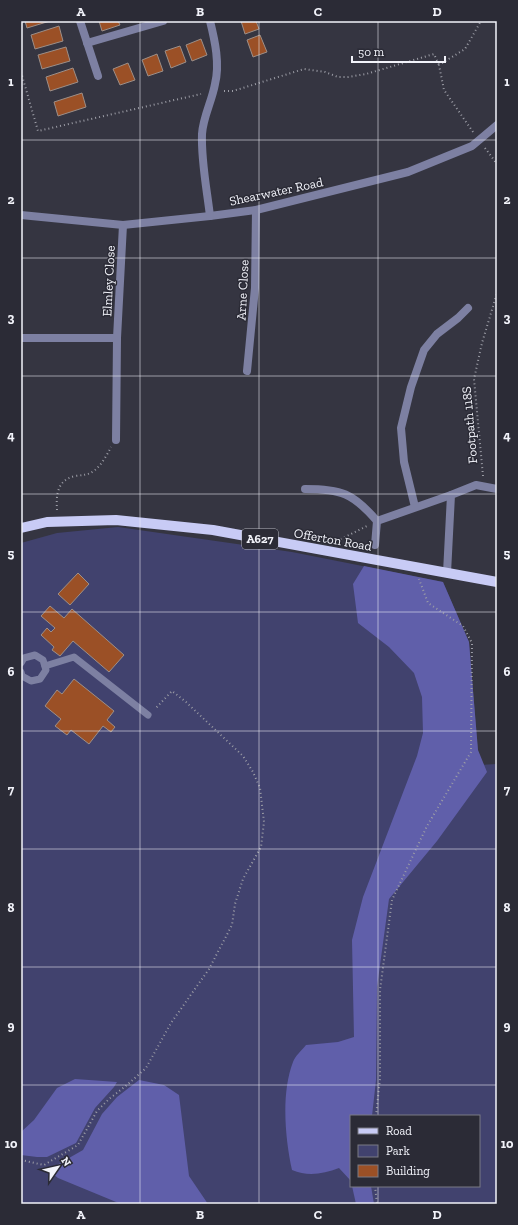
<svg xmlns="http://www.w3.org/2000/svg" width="518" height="1225" font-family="'Zilla Slab',serif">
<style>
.green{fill:#41426e;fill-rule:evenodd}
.forest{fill:#605faa}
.building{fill:#9b5026;stroke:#9d8f88}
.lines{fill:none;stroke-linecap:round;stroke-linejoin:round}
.path{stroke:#9c9da6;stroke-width:2;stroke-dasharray:1 3;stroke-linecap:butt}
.lane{stroke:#7d80a2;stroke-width:7}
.street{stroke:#7d80a2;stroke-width:8}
.primary{stroke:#c8cbf5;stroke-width:10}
.grid{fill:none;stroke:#f2f3fa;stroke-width:1;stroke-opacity:0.55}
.labels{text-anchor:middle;stroke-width:3;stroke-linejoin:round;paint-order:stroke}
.shield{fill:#2b2b36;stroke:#b6b7bf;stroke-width:1}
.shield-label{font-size:12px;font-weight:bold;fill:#f2f3fa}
.street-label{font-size:13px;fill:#f2f3fa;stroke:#2b2b36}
.neatline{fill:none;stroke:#f2f3fa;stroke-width:1.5}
.grid-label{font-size:13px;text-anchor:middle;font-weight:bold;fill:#f2f3fa}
</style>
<rect width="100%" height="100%" fill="#353541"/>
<!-- green -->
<path class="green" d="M118 527 292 552 443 582 469 642 479 765 497 764V1204H21V543L57 533ZM351 1116H479V1186H351Z"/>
<!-- forest -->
<g class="forest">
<path d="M364 566 443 582 469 642 478 750 487 772 437 841 389 899 377 987 376 1080 372 1116H351V1181L339 1168C323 1174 308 1177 292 1170 285 1138 281 1093 293 1062 295 1056 302 1050 306 1045L338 1042 354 1037 352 940 363 897 417 756 423 733 422 697 414 673 389 647 358 623 353 584Z"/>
<polygon points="75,1079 117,1082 114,1087 95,1108 76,1143 47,1157 37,1157 21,1155 21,1132 34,1120 57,1088"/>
<polygon points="139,1080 164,1085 179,1095 189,1176 208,1204 121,1204 58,1178 48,1170 83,1150 102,1114 117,1097"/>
<polygon points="352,1186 371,1186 374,1204 356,1204"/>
</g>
<!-- building -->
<g class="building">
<polygon points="25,21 50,21 27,28"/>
<polygon points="99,21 118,21 120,25 102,31"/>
<polygon points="241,21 256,21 259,29 245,34"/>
<polygon points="59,26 63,41 35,49 31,35"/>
<polygon points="260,35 267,52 253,57 247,40"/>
<polygon points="201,39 207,55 192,61 186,45"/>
<polygon points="180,46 186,62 171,68 165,51"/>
<polygon points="66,47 70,61 42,69 38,55"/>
<polygon points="157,54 163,71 148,76 142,60"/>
<polygon points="128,63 135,80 120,85 113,69"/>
<polygon points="73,68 78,82 50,91 46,77"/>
<polygon points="82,93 86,107 58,116 54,102"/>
<polygon points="78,573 89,584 70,605 58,594"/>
<polygon points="50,606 64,618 72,609 124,655 109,672 73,641 60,656 52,650 54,647 41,635 47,628 51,632 55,628 41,616"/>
<polygon points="74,679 114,711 107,720 115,727 111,732 103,726 89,744 71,730 67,735 55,726 61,719 45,706 57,690 62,694"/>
</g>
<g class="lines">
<!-- path -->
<g class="path">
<polyline points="21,72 38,131 201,94"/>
<polyline points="224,91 233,91 304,69 325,72 338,77 348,77 366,74 434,54 439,65"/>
<polyline points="473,132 444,90 439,65 465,49 481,21"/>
<polyline points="485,148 497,164"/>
<polyline points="483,476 474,379 482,343 497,293"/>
<path d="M57 510C56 495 57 480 75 476 83 475 89 475 95 470 102 464 107 455 111 447"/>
<polyline points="337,541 367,526"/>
<polyline points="376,1116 380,1079 380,990 392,900 427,826 471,752 472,643 463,626 428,603 419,579"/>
<polyline points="21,1160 44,1165 78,1145 97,1111 109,1099 127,1085 146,1068 171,1023 209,969 232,925 235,904 243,879 261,847 264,822 260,788 253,772 243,756 186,702 172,691 155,709"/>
<polyline points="375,1186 377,1204"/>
</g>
<!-- lane -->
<g class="lane">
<polyline points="21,663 24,658 35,655 43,660 46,670 40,679 31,681 22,676 21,672"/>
<polyline points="45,666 74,657 148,715"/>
</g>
<!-- street -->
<g class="street">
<polyline points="80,21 98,76"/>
<polyline points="87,43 163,21"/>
<polyline points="21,215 123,225 210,216 256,210 408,172 472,146 497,125"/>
<path d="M210 216C207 190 201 161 202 134 203 117 212 101 215 84 220 64 215 41 210 21"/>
<polyline points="21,338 117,338"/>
<polyline points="247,371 255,288 256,210"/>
<polyline points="116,440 117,338 123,225"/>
<path d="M305 489C341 489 353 493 377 521"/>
<polyline points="415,507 404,462 401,428 411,387 424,350 437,334 458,318 468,308"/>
<polyline points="375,545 377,521 451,495"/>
<polyline points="447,573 451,495 476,485 497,489"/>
</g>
<!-- primary -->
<polyline class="primary" points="21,528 47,522 116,520 213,530 497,582"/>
</g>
<!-- grid -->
<path class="grid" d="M140 21V1204M259 21V1204M378 21V1116M21 140H497M21 258H497M21 376H497M21 494H497M21 612H497M21 731H497M21 849H497M21 967H497M21 1085H497M378 1186V1204"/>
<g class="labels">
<!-- shield labels -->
<rect class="shield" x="242" y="529" width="36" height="20" rx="3"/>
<g class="shield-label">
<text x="260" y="543">A627</text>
</g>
<!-- street labels -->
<g class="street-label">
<text transform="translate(276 191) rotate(-12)" y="5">Shearwater Road</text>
<text transform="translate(108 281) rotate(-87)" y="5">Elmley Close</text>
<text transform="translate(242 290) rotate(-87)" y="5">Arne Close</text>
<text transform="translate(469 425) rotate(-95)" y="5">Footpath 118S</text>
<text transform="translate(333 539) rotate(10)" y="5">Offerton Road</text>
</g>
</g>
<!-- border -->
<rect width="518" height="1225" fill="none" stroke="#2b2b36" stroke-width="44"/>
<!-- legend -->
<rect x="350" y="1115" width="130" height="72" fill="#2b2b36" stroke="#7b7b84"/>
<rect x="358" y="1128" width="20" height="6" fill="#c8cbf5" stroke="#7b7b84"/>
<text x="386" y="1135" font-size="12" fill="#f2f3fa">Road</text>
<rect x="358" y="1145" width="20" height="12" fill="#41426e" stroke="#7b7b84"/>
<text x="386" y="1155" font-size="12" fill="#f2f3fa">Park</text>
<rect x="358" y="1165" width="20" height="12" fill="#9b5026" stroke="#7b7b84"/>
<text x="386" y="1175" font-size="12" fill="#f2f3fa">Building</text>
<!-- north arrow -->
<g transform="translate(58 1167) rotate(56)" stroke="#2b2b36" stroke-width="3" paint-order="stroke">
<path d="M0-3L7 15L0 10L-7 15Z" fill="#f2f3fa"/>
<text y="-6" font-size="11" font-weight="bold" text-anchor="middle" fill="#f2f3fa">N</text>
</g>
<!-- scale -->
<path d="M352 56v6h93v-6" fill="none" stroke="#f2f3fa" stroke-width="2"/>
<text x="358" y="56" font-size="12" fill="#f2f3fa" stroke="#2b2b36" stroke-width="3" paint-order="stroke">50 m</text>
<rect x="22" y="22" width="474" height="1181" class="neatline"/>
<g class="grid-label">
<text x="81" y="16">A</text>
<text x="200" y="16">B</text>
<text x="318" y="16">C</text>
<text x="437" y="16">D</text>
<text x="11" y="86">1</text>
<text x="507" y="86">1</text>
<text x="11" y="204">2</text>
<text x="507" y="204">2</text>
<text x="11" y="322">3</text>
<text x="507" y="322">3</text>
<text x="11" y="440">4</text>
<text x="507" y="440">4</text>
<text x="11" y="558">5</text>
<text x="507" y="558">5</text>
<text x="11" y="676">6</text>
<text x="507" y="676">6</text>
<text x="11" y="794">7</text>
<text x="507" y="794">7</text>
<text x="11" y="912">8</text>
<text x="507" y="912">8</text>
<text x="11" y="1030">9</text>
<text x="507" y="1030">9</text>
<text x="11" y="1148">10</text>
<text x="507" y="1148">10</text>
<text x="81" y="1219">A</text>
<text x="200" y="1219">B</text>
<text x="318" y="1219">C</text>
<text x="437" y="1219">D</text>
</g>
</svg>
